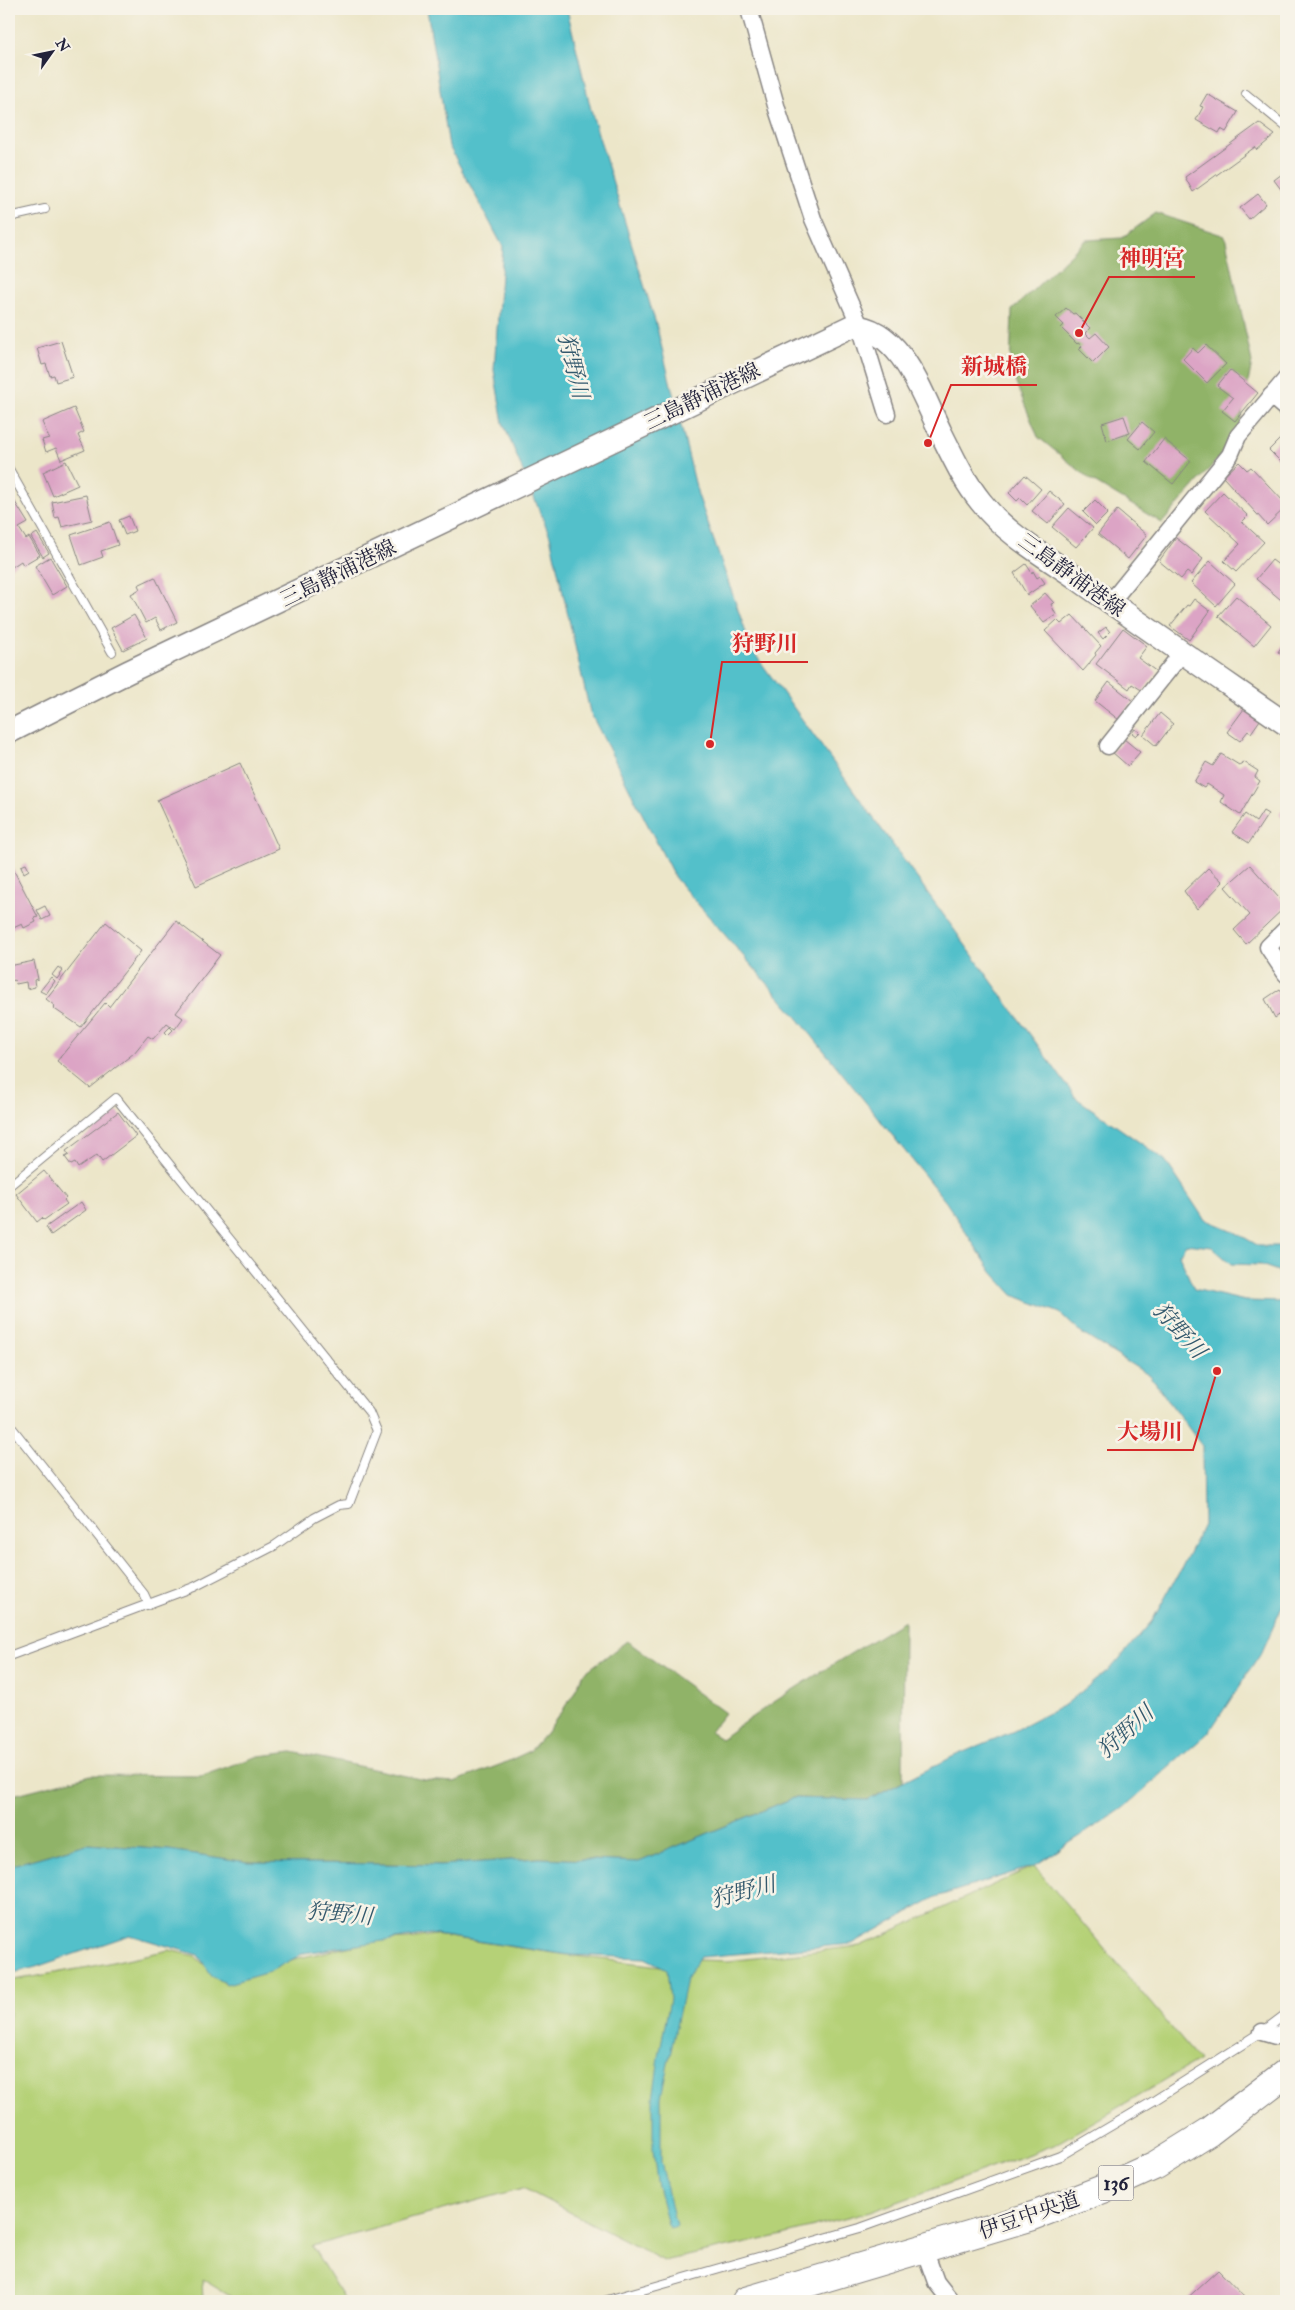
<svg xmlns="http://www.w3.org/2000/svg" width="1295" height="2310" font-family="'IM FELL Double Pica','Noto Serif JP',serif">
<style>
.green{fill:#b5d177;stroke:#6c7a59}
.forest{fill:#90b368;stroke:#596a52}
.water{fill:#53c0ca;stroke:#3a7182}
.building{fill:#dca4c5}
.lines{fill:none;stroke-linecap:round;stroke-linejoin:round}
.lane-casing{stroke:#878482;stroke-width:10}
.street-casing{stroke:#878482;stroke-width:19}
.secondary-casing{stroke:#878482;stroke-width:25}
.highway-casing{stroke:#878482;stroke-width:30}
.lane{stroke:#fff;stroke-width:8}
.street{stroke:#fff;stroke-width:16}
.secondary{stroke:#fff;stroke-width:22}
.highway{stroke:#fff;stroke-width:28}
.labels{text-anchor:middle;stroke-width:5;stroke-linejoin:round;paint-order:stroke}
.shield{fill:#f7f3e8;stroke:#62616f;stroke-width:1}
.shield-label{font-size:20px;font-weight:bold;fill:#22223b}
.street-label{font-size:21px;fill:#22223b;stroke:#f7f3e8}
.water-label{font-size:22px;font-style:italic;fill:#33596d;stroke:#f7f3e8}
.leader{fill:none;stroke:#d62828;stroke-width:2}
.callout-dot{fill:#d62828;stroke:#f7f3e8;stroke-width:2}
.callout-label{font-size:22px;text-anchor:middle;font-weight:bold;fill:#d62828;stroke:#f7f3e8;stroke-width:5;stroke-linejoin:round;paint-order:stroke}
</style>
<rect width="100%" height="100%" fill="#f7f3e8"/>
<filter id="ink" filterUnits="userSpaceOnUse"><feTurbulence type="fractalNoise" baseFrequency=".02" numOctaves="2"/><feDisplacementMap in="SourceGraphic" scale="10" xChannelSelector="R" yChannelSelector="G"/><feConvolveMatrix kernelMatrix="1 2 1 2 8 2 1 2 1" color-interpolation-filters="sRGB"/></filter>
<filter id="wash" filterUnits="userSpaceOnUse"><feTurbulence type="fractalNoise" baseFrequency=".0096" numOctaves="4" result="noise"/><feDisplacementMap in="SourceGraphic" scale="20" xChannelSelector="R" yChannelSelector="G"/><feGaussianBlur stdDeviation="1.12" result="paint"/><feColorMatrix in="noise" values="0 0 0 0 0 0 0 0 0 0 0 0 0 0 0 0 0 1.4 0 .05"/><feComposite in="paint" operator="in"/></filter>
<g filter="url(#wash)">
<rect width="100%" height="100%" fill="#ece6c9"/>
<!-- green -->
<polygon class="green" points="1034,1866 1199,2060 1054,2145 870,2212 779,2236 664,2261 523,2188 312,2246 345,2301 238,2301 202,2279 203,2301 9,2301 9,1981 89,1967 169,1950 195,1956 224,1984 294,1959 379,1940 410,1939 434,1935 574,1956 669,1967 698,1960 728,1961 860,1946"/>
<!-- forest -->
<g class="forest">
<polygon points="1156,213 1225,236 1252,362 1238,436 1162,523 1091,480 1038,437 1010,369 1012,310 1086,240 1122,238"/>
<path d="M904 1621 903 1782 867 1800 793 1798 639 1862 539 1858 441 1865 247 1862 169 1850 87 1844 9 1866V1796L91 1775 201 1776 259 1756 292 1752 425 1780 454 1782 502 1764 530 1751 547 1732 573 1695 583 1674 627 1641 725 1713 710 1732 721 1739C779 1696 842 1659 904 1621Z"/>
</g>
<!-- water -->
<polygon class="water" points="427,9 567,9 592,114 656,324 698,495 752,650 1076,1098 1165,1160 1204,1219 1233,1231 1259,1246 1286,1246 1286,1289 1278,1271 1261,1265 1231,1264 1212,1247 1186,1244 1179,1255 1194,1289 1245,1301 1286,1302 1286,1598 1262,1652 1209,1732 1122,1809 1034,1866 936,1897 852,1944 700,1957 686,1979 661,2097 661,2162 676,2226 669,2228 657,2182 653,2150 653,2099 660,2050 670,1999 667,1969 645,1958 569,1955 430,1934 304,1953 269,1972 227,1984 213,1977 198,1955 130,1935 36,1967 9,1974 9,1866 87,1844 169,1850 247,1862 441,1865 539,1858 639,1862 793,1798 868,1800 954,1756 1014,1731 1066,1704 1113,1666 1152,1621 1181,1569 1203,1525 1202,1446 1150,1376 1081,1333 1060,1313 1013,1295 992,1272 946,1202 796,1016 675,878 590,712 550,536 503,423 494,370 503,247 449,146"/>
<g id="blocks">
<!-- building -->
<g class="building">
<polygon points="1207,94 1238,112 1226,132 1221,129 1219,133 1196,120 1203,107 1200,106"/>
<polygon points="1259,123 1275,135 1257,150 1255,147 1193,192 1185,177"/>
<polygon points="1286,171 1286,196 1274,180"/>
<polygon points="1258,194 1266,204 1249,219 1240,208"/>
<polygon points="1066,308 1073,314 1075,313 1090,328 1085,333 1090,338 1096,333 1109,347 1093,363 1079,349 1082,346 1078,343 1077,344 1061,328 1064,325 1056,317"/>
<polygon points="61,341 73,377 56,382 54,375 50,376 46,364 42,365 37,348"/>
<polygon points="1206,345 1226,364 1207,383 1183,359 1193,348 1198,353"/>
<polygon points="1230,370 1258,393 1235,421 1222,411 1233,398 1217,386"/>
<polygon points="74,408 84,432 78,435 85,450 61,460 56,448 46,452 42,440 49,438 42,422"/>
<polygon points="1124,416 1130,433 1107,441 1102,423"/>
<polygon points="1142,422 1154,432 1140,449 1128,439"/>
<polygon points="1286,433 1286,467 1269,450"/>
<polygon points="1164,439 1191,461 1173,484 1146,462"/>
<polygon points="66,461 78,485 53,496 43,472"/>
<polygon points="1239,462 1247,470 1251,467 1286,504 1286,507 1267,525 1223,477"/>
<polygon points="1025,475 1041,489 1027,505 1020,498 1017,501 1009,493"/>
<polygon points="1049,491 1065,504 1048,524 1032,511"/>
<polygon points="1223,492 1248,516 1242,522 1264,542 1236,572 1224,561 1240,544 1205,511"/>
<polygon points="10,494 28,523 19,528 26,539 29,537 40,555 23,565 21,561 9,569"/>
<polygon points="86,495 92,520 62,527 59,517 55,518 52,502"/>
<polygon points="1095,500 1108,513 1096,525 1083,512"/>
<polygon points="1069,508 1093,528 1076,547 1052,527"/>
<polygon points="1117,510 1147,535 1128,559 1098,534"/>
<polygon points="129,516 135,531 125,535 119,520"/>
<polygon points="110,522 118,545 101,551 103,557 81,565 71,535"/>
<polygon points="37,533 49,553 43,557 31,537"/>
<polygon points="1176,538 1203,559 1191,575 1187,572 1181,579 1159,561"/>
<polygon points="50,557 67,586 52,595 35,566"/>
<polygon points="1272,560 1284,569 1286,567 1286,604 1256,579"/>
<polygon points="1210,561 1235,584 1216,606 1191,583"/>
<polygon points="1026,564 1032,573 1033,571 1037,578 1040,576 1045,583 1027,595 1014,573"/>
<polygon points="155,577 177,622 161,630 155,618 146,623 131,594 140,589 138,585"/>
<polygon points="1045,593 1054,603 1051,604 1056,615 1044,623 1030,606"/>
<polygon points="1236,596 1271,625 1254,646 1218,616"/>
<polygon points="1194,599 1210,611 1189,640 1170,626 1187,605 1189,606"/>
<polygon points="134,615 147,638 123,650 111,628"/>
<polygon points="1072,615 1101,646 1095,653 1096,655 1090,662 1090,663 1083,671 1045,631 1057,620 1061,624"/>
<polygon points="1106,627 1110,632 1103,639 1098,633"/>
<polygon points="1123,628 1147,646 1138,658 1157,672 1143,691 1132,684 1129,689 1096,664"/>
<polygon points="1286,640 1286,657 1278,652"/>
<polygon points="1109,682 1133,701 1119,720 1095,701"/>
<polygon points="1244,709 1260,720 1251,733 1248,731 1240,741 1227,732"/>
<polygon points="1160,713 1173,724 1156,746 1143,735"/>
<polygon points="1135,729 1140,732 1136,736 1132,733"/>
<polygon points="1124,739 1140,752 1128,766 1112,752"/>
<polygon points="1221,754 1239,765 1244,762 1258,771 1255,777 1260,781 1240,815 1221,802 1224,795 1207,784 1204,788 1194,782 1206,762 1213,766"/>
<polygon points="240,763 279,849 196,886 157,800"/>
<polygon points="1286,807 1286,823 1279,814"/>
<polygon points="1263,811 1268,814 1249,843 1232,832 1245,814 1256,822"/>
<polygon points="26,864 29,870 24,873 21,866"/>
<polygon points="1250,865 1286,906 1246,944 1234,930 1250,915 1225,887"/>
<polygon points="1208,868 1223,882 1197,909 1184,891"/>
<polygon points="13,869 38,917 34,918 36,922 24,928 22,924 9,930 9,872"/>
<polygon points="45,906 50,916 42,920 37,910"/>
<polygon points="176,921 220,955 176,1013 183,1018 175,1029 167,1023 153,1039 148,1036 134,1053 90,1088 57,1061 105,1003 109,1007"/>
<polygon points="106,922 141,951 81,1027 53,1008 55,1006 46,999"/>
<polygon points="34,961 38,979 34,980 35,987 27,989 26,982 16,984 15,980 9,981 9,966"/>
<polygon points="58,967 63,971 57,979 52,975"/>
<polygon points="51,977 55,981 46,994 40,991"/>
<polygon points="1280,989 1286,998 1286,1010 1275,1018 1265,999"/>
<polygon points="170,1027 173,1030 168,1035 165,1032"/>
<polygon points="118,1112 136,1136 102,1162 97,1155 78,1168 75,1163 71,1165 65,1157 69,1155 66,1151"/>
<polygon points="44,1171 66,1198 64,1200 67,1204 44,1220 42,1218 37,1222 16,1194"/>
<polygon points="81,1202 86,1210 51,1235 46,1227"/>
<polygon points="1218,2270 1248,2301 1184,2301"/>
</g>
</g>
</g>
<g filter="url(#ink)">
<use href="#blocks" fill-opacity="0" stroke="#878482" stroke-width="1"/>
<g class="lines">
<!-- lane casing -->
<g class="lane-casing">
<g id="lane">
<polyline points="1246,94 1286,127"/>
<polyline points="9,217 45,209"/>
<polyline points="9,469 112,652"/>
<polyline points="9,1186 116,1098 369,1412 377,1431 349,1504 339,1505 314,1518 274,1546 194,1587 9,1656"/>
<polyline points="9,1424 144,1594 149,1605"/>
<polyline points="604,2301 860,2228 1060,2156 1155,2100 1262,2032 1286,2014"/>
</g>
</g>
<!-- street casing -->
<g class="street-casing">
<g id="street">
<polyline points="749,9 777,109 813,219 860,326 887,414"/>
<polyline points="1271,396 1286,409"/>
<polyline points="1110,603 1230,455 1238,436 1286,379"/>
<polyline points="1108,746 1182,653"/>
<polyline points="1286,929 1268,947 1286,974"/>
<polyline points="1262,2032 1276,2036 1286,2031"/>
<polyline points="924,2249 936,2282 951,2301"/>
</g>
</g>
<!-- secondary casing -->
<g class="secondary-casing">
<path id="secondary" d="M9 732 128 672 852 326C902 329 922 395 941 433 953 457 964 481 981 502 1005 533 1043 555 1075 577 1144 627 1215 675 1286 724"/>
</g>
<!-- highway casing -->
<g class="highway-casing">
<polyline id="highway" points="746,2301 1033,2216 1103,2189 1156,2165 1209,2132 1286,2073"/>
</g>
<!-- lane -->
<use href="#lane" class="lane"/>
<!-- street -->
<use href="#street" class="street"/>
<!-- secondary -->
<use href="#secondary" class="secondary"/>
<!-- highway -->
<use href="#highway" class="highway"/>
</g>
</g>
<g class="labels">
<!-- shield labels -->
<rect class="shield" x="1098.5" y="2165.5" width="35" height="35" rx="4"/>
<g class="shield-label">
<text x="1116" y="2190">136</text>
</g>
<!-- street labels -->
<g class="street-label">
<text transform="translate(702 396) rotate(-26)" y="7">三島静浦港線</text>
<text transform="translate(338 573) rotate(-26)" y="7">三島静浦港線</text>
<text transform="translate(1072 575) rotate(36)" y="7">三島静浦港線</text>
<text transform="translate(1029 2215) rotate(-19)" y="7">伊豆中央道</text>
</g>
<!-- water labels -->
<g class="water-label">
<text transform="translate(574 366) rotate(76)" y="8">狩野川</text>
<text transform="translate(1180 1330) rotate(48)" y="8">狩野川</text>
<text transform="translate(1125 1731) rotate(-42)" y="8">狩野川</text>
<text transform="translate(743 1891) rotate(-15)" y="8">狩野川</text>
<text transform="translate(340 1913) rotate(5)" y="8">狩野川</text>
</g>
</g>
<!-- callouts -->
<path class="leader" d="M1079 333L1109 277H1195M928 443L951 385H1037M710 744L722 662H808M1217 1371L1193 1450H1107"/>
<g class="callout-dot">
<circle cx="1079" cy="333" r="5"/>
<circle cx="928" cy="443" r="5"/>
<circle cx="710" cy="744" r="5"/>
<circle cx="1217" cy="1371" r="5"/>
</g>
<g class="callout-label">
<text x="1152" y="266">神明宮</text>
<text x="994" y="374">新城橋</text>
<text x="765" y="651">狩野川</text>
<text x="1150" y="1439">大場川</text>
</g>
<!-- margin -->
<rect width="1295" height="2310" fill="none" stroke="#f7f3e8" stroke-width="30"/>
<!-- north arrow -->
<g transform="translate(52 52) rotate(57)" stroke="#f7f3e8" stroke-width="4" paint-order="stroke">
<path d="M0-4L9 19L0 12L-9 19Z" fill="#22223b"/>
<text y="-8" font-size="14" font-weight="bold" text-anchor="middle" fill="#22223b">N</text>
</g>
</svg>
